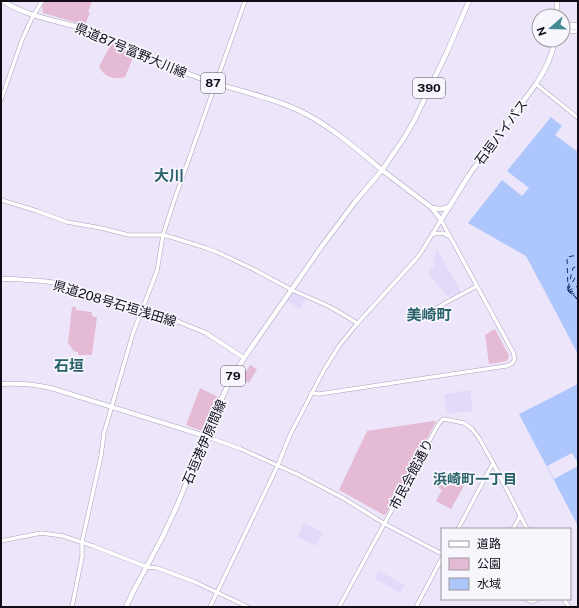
<svg xmlns="http://www.w3.org/2000/svg" width="579" height="608" font-family="'Public Sans','Noto Sans JP',sans-serif">
<style>
.built{fill:#e5d9f9}
.green{fill:#e4bad4}
.water{fill:#adc7fd}
.pier{fill:#ede6fa}
.lines{fill:none;stroke-linecap:round;stroke-linejoin:round}
.ferry{stroke:#152d6b;stroke-width:1;stroke-dasharray:5 4;stroke-linecap:butt}
.tertiary-casing{stroke:#ab9fbe;stroke-width:4.5}
.secondary-casing{stroke:#ab9fbe;stroke-width:5}
.primary-casing{stroke:#ab9fbe;stroke-width:5.5}
.trunk-casing{stroke:#ab9fbe;stroke-width:5.5}
.tertiary{stroke:#fff;stroke-width:3.5}
.secondary{stroke:#fff;stroke-width:4}
.primary{stroke:#fff;stroke-width:4.5}
.trunk{stroke:#fff;stroke-width:4.5}
.labels{text-anchor:middle;stroke-width:3.5;stroke-linejoin:round;paint-order:stroke}
.shield{fill:#f8f6fd;stroke:#56525c;stroke-width:1}
.shield-label{font-size:12px;font-weight:bold;fill:#110c17}
.street-label{font-size:13px;fill:#110c17;stroke:#f8f6fd}
.neighbourhood-label{font-size:14px;font-weight:bold;fill:#286169;stroke:#f8f6fd}
.quarter-label{font-size:15px;font-weight:bold;fill:#286169;stroke:#f8f6fd}
</style>
<rect width="100%" height="100%" fill="#ede6fa"/>
<!-- built -->
<g class="built">
<polygon points="437,249 461,292 449,297 447,296 428,273 435,264 433,260"/>
<polygon points="292,293 306,298 300,309 287,301"/>
<polygon points="470,390 473,411 447,414 444,394"/>
<polygon points="304,523 323,532 316,546 297,537"/>
<polygon points="379,571 405,585 400,593 375,579"/>
</g>
<!-- green -->
<g class="green">
<polygon points="45,1 92,1 88,12 90,13 85,25 43,13 42,6"/>
<path d="M114 44 135 53 125 77C114 80 106 78 99 67L110 46Z"/>
<polygon points="72,307 76,307 76,310 92,312 91,314 93,315 93,317 97,317 92,355 78,355 78,352 74,351 68,343"/>
<polygon points="495,329 509,356 507,361 489,364 485,335"/>
<polygon points="250,365 257,369 249,383 236,376 240,369 246,372"/>
<polygon points="200,388 220,398 211,418 209,419 208,422 209,423 205,430 202,431 186,425"/>
<polygon points="433,421 436,422 386,514 384,515 339,490 367,431"/>
<polygon points="445,473 465,484 451,509 436,501 442,490 438,487"/>
</g>
<!-- water -->
<g class="water">
<polygon points="551,117 562,126 555,135 578,152 578,354 526,256 468,223 502,180 522,196 529,188 507,171"/>
<polygon points="578,384 578,526 519,414"/>
</g>
<!-- pier -->
<polygon class="pier" points="572,453 578,463 578,466 554,479 547,466"/>
<g class="lines">
<!-- ferry -->
<g class="ferry">
<polyline points="568,288 573,268 578,266"/>
<polyline points="568,290 576,276 578,275"/>
<polyline points="568,291 567,257 578,255"/>
<polyline points="568,291 578,300"/>
<polyline points="568,291 578,286"/>
<polyline points="568,291 578,292"/>
<polyline points="570,292 578,296"/>
<polyline points="573,295 578,299"/>
</g>
<!-- tertiary casing -->
<g class="tertiary-casing">
<g id="tertiary">
<polyline points="563,24 578,25"/>
<polyline points="563,27 578,28"/>
<polyline points="563,30 578,32"/>
<polyline points="536,84 578,118"/>
<polyline points="1,100 22,40 31,20 42,1"/>
<polyline points="1,200 37,211 67,222 101,228 129,235 163,235 171,237 206,248 217,252 253,269 292,290 326,305 339,312 357,323"/>
<polyline points="433,234 443,233 448,236"/>
<polyline points="425,315 447,302 477,286"/>
<path d="M311 393 319 394 506 366C514 364 516 360 513 352L441 220"/>
<polyline points="205,436 241,449 299,475 343,498 385,524 442,554"/>
<polyline points="458,529 493,463"/>
<polyline points="513,529 520,516"/>
<polyline points="1,541 41,533 63,536 93,546 147,567 157,568 171,573 195,582 248,607"/>
<polyline points="526,599 532,602 538,599"/>
<polyline points="564,599 569,607"/>
<polyline points="72,607 82,557 82,542 101,456 104,433 133,333 157,271 163,235 174,201 245,1"/>
<polyline points="210,607 278,465 290,435 324,370 339,346 356,325 416,259 422,251 441,220"/>
<polyline points="339,607 438,425 442,420 444,419 464,423 472,429 479,438 493,463 527,529"/>
<polyline points="416,607 442,558"/>
</g>
</g>
<!-- secondary casing -->
<g class="secondary-casing">
<g id="secondary">
<polyline points="1,279 13,279 42,281 58,283 90,294 123,308 179,322 206,333 244,358"/>
<path d="M1 384C18 383 34 384 51 388L205 436"/>
</g>
</g>
<!-- primary casing -->
<g class="primary-casing">
<path id="primary" d="M3 1C29 18 62 21 91 31 126 44 159 63 194 76 231 90 271 96 306 114 334 129 358 150 382 170L355 202 322 246 244 358 227 387 196 455 188 479 176 508 163 536 133 592 126 607"/>
</g>
<!-- trunk casing -->
<g class="trunk-casing">
<g id="trunk">
<path d="M469 1 447 52 414 121 404 138 382 170 432 208 441 220 469 175 536 84C545 71 552 56 555 40"/>
<polyline points="557,1 557,16"/>
<polyline points="432,208 441,209 449,207"/>
</g>
</g>
<!-- tertiary -->
<use href="#tertiary" class="tertiary"/>
<!-- secondary -->
<use href="#secondary" class="secondary"/>
<!-- primary -->
<use href="#primary" class="primary"/>
<!-- trunk -->
<use href="#trunk" class="trunk"/>
</g>
<g class="labels">
<!-- shield labels -->
<g class="shield">
<rect x="201" y="73" width="24" height="20" rx="3"/>
<rect x="413" y="78" width="32" height="20" rx="3"/>
<rect x="221" y="366" width="24" height="20" rx="3"/>
</g>
<g class="shield-label">
<text x="213" y="87">87</text>
<text x="429" y="92">390</text>
<text x="233" y="380">79</text>
</g>
<!-- street labels -->
<g class="street-label">
<text transform="translate(131 50) rotate(23)" y="5">県道87号富野大川線</text>
<text transform="translate(501 132) rotate(-53)" y="5">石垣バイパス</text>
<text transform="translate(115 303) rotate(17)" y="5">県道208号石垣浅田線</text>
<text transform="translate(204 442) rotate(-67)" y="5">石垣港伊原間線</text>
<text transform="translate(411 474) rotate(-62)" y="5">市民会館通り</text>
</g>
<!-- neighbourhood labels -->
<g class="neighbourhood-label">
<text x="475" y="484">浜崎町一丁目</text>
</g>
<!-- quarter labels -->
<g class="quarter-label">
<text x="169" y="181">大川</text>
<text x="429" y="320">美崎町</text>
<text x="69" y="371">石垣</text>
</g>
</g>
<!-- border -->
<rect width="579" height="608" fill="none" stroke="#110c17" stroke-width="4"/>
<!-- legend -->
<rect x="441" y="528" width="130" height="72" fill="#f8f6fd" stroke="#9c98a1"/>
<rect x="449" y="541" width="20" height="6" fill="#ffffff" stroke="#9c98a1"/>
<text x="477" y="548" font-size="12" fill="#110c17">道路</text>
<rect x="449" y="558" width="20" height="12" fill="#e4bad4" stroke="#9c98a1"/>
<text x="477" y="568" font-size="12" fill="#110c17">公園</text>
<rect x="449" y="578" width="20" height="12" fill="#adc7fd" stroke="#9c98a1"/>
<text x="477" y="588" font-size="12" fill="#110c17">水域</text>
<!-- north arrow -->
<g transform="translate(551 28) rotate(250)"><circle r="19" fill="#f8f6fd" stroke="#9c98a1"/>
<path d="M0-3L7 15L0 10L-7 15Z" fill="#448a94"/>
<text y="-6" font-size="11" font-weight="bold" text-anchor="middle" fill="#110c17">N</text>
</g>
</svg>
